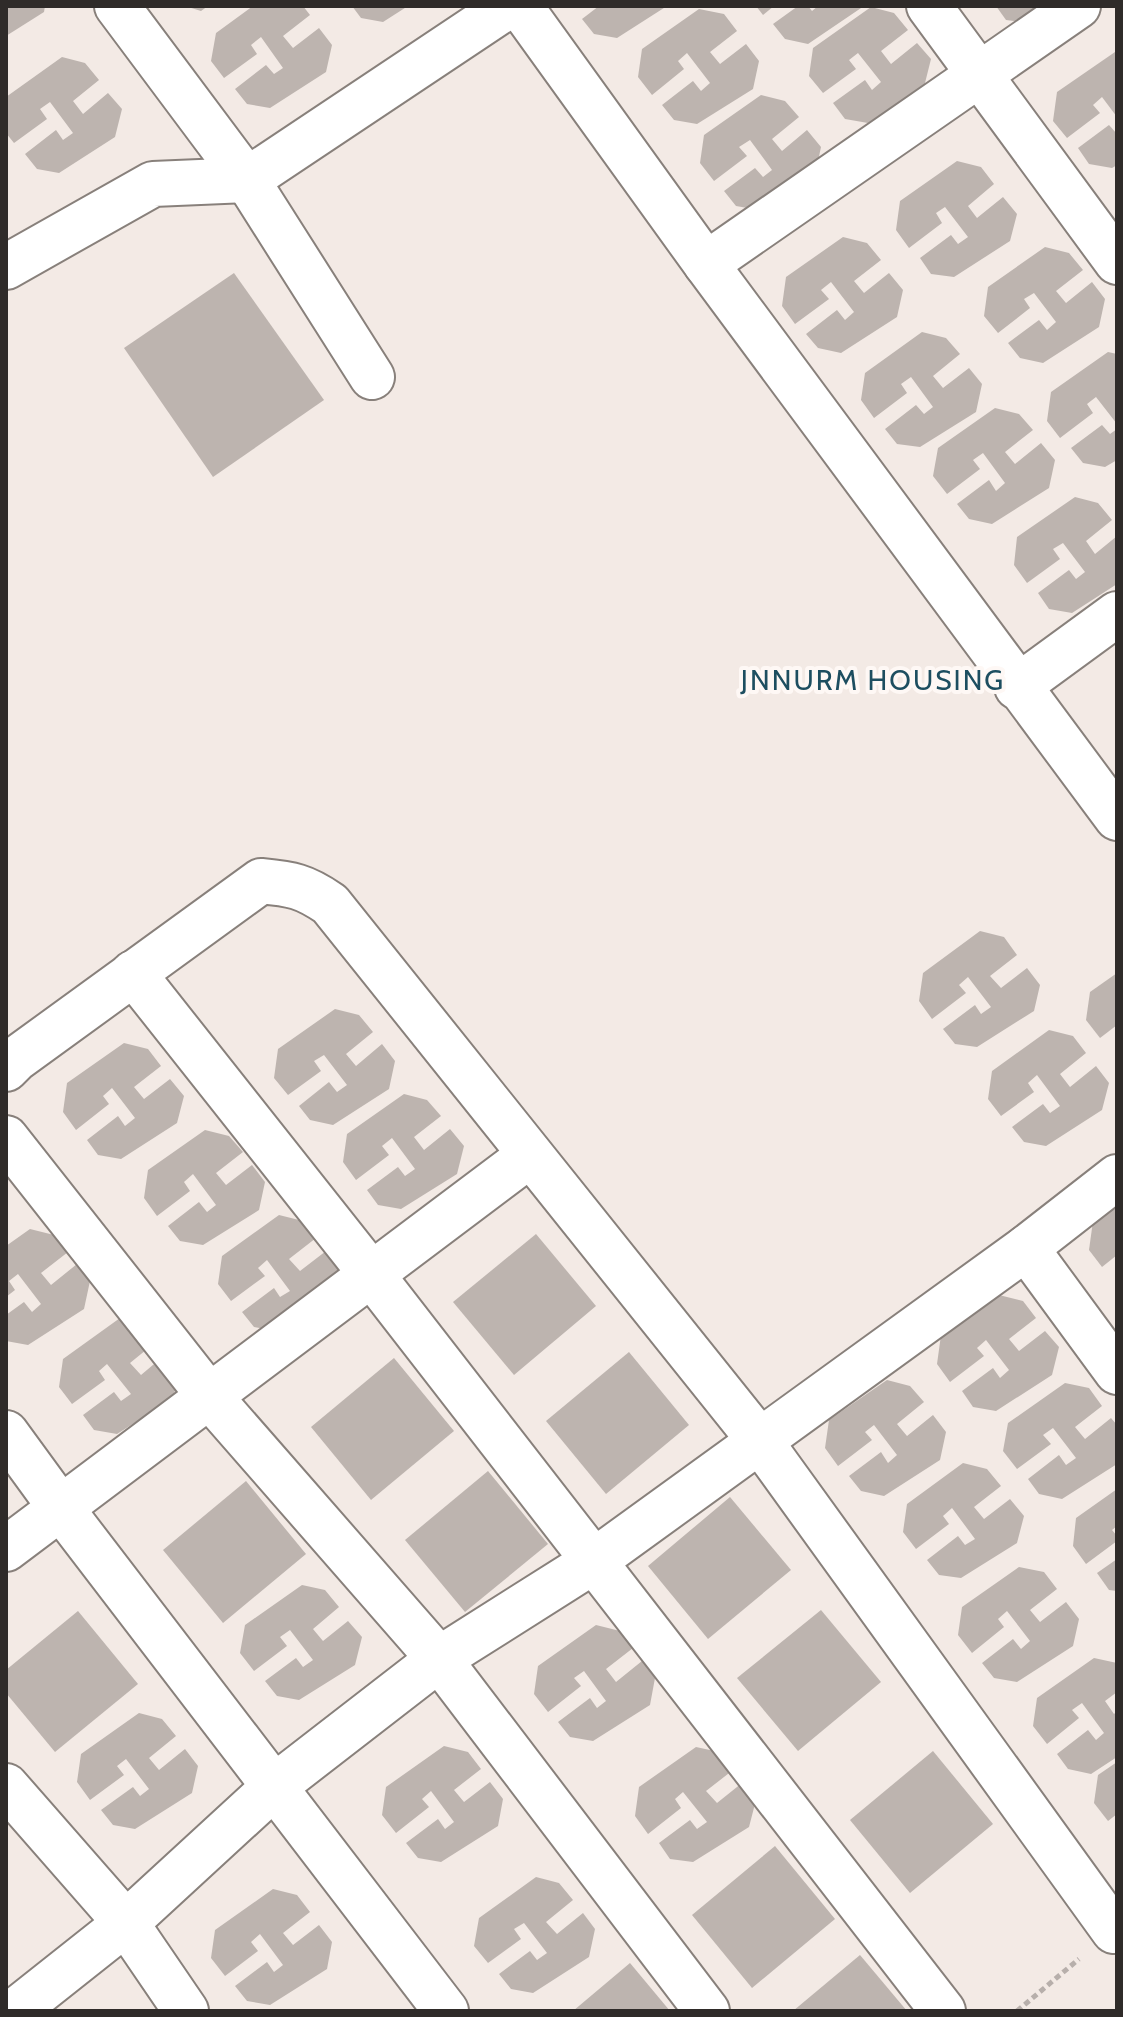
<svg xmlns="http://www.w3.org/2000/svg" width="1123" height="2017" font-family="Cabin,sans-serif">
<style>
.building{fill:#bdb4af}
.lines{fill:none;stroke-linecap:round;stroke-linejoin:round}
.minor-casing{stroke:#88807b;stroke-width:48}
.path{stroke:#b7afab;stroke-width:5;stroke-dasharray:6 4;stroke-linecap:butt}
.minor{stroke:#fff;stroke-width:44}
.labels{text-anchor:middle;stroke-width:8;stroke-linejoin:round;paint-order:stroke}
.neighbourhood-label{font-size:28px;letter-spacing:2px;fill:#1d4e60;stroke:#fef8f5}
</style>
<rect width="100%" height="100%" fill="#f3eae5"/>
<!-- building -->
<g class="building">
<polygon points="6,6 45,6 44,12 6,36"/>
<polygon points="185,6 208,6 201,11"/>
<polygon points="253,6 303,6 310,15 283,36 293,48 319,28 332,45 326,72 270,108 247,104 235,89 266,65 274,74 283,68 261,37 251,45 257,54 224,78 211,61 216,33"/>
<polygon points="352,6 408,6 383,22 361,18"/>
<polygon points="599,6 667,6 617,38 594,34 582,19"/>
<polygon points="756,6 774,6 763,15"/>
<polygon points="798,6 808,6 812,11 818,6 864,6 808,44 785,39 773,24"/>
<polygon points="996,6 1056,6 1029,23 1006,20"/>
<polygon points="871,7 894,13 908,30 881,51 891,64 917,43 931,59 924,87 868,123 845,119 833,103 865,80 872,90 881,82 858,53 849,60 856,69 823,93 809,76 813,48"/>
<polygon points="699,9 724,14 737,31 710,52 720,64 746,44 759,61 753,89 697,124 674,120 662,105 693,81 701,91 710,83 687,53 678,61 684,69 652,95 638,77 642,49"/>
<polygon points="1115,52 1117,53 1117,117 1102,97 1093,105 1100,113 1067,138 1053,121 1057,92"/>
<polygon points="62,57 85,63 99,80 73,101 83,114 108,93 122,109 115,137 59,173 37,169 25,154 56,130 63,140 73,133 50,102 40,109 47,119 14,143 6,133 6,97"/>
<polygon points="761,95 785,101 799,117 772,139 782,151 807,130 821,147 815,175 759,210 736,206 724,191 755,168 763,177 772,170 750,140 739,147 747,156 714,181 700,163 704,135"/>
<polygon points="1109,125 1117,134 1117,165 1112,168 1089,164 1078,148"/>
<polygon points="957,161 981,167 994,184 968,206 977,218 1003,197 1017,214 1010,241 954,277 931,274 920,258 951,235 958,244 968,237 945,207 936,213 942,223 909,248 896,230 900,201"/>
<polygon points="843,237 867,243 881,260 854,281 864,293 889,273 903,290 897,317 841,353 818,348 806,334 837,310 845,320 854,312 831,282 821,290 829,299 795,324 782,306 786,277"/>
<polygon points="1045,247 1069,253 1083,270 1056,291 1066,303 1092,282 1105,299 1099,327 1043,363 1020,358 1008,343 1039,320 1047,330 1056,322 1034,293 1024,299 1030,308 998,333 984,316 988,287"/>
<polygon points="234,273 324,400 213,477 124,348"/>
<polygon points="922,332 946,338 960,354 933,376 943,388 969,368 982,384 976,412 920,447 897,444 885,429 916,405 924,414 933,407 911,377 901,384 907,393 874,418 861,400 865,373"/>
<polygon points="1108,352 1117,354 1117,424 1096,397 1087,404 1093,413 1060,438 1047,421 1051,392"/>
<polygon points="995,408 1019,414 1033,430 1005,452 1015,464 1041,443 1055,460 1049,488 992,524 969,519 957,504 989,480 996,491 1005,483 983,453 973,460 980,469 947,494 933,476 938,448"/>
<polygon points="1102,425 1110,434 1117,429 1117,460 1105,467 1083,463 1071,448"/>
<polygon points="1075,497 1098,503 1112,520 1086,541 1095,554 1117,536 1117,584 1072,613 1049,609 1038,593 1069,570 1076,579 1085,572 1063,543 1053,549 1060,559 1027,583 1014,565 1017,537"/>
<polygon points="980,931 1004,937 1017,955 990,976 1001,988 1027,968 1040,985 1034,1011 977,1047 955,1044 943,1029 975,1005 981,1014 991,1007 968,977 959,985 966,993 932,1019 919,1001 923,973"/>
<polygon points="1117,973 1117,1025 1100,1038 1086,1020 1090,992"/>
<polygon points="335,1009 359,1015 373,1032 346,1054 356,1066 382,1044 395,1061 389,1089 333,1125 310,1120 299,1106 329,1082 337,1092 347,1085 324,1055 314,1061 321,1071 288,1095 274,1078 278,1049"/>
<polygon points="1049,1030 1073,1036 1086,1053 1060,1074 1070,1087 1096,1066 1109,1083 1102,1110 1046,1146 1024,1142 1012,1127 1043,1104 1050,1113 1060,1106 1037,1075 1028,1083 1034,1092 1001,1116 988,1099 992,1071"/>
<polygon points="124,1043 148,1049 161,1066 134,1087 144,1099 170,1079 184,1096 177,1123 121,1159 98,1155 87,1140 118,1116 125,1126 135,1118 112,1088 103,1096 109,1104 76,1130 63,1112 67,1083"/>
<polygon points="404,1094 427,1100 441,1116 414,1137 424,1150 450,1129 464,1146 457,1174 401,1209 378,1205 367,1190 398,1167 405,1176 415,1169 392,1138 382,1146 389,1155 356,1180 343,1162 347,1134"/>
<polygon points="205,1130 229,1136 243,1152 216,1173 226,1185 252,1165 265,1182 259,1210 203,1245 180,1241 168,1226 199,1202 207,1212 216,1205 193,1174 184,1182 190,1191 157,1216 144,1198 148,1170"/>
<polygon points="1117,1204 1117,1255 1102,1267 1089,1250 1093,1221"/>
<polygon points="279,1215 303,1221 316,1238 289,1259 300,1271 326,1251 339,1268 333,1295 276,1331 254,1327 242,1312 274,1288 280,1297 290,1291 267,1260 258,1268 265,1276 231,1301 218,1284 222,1256"/>
<polygon points="30,1229 54,1235 68,1252 41,1273 51,1285 77,1264 90,1281 84,1309 28,1345 6,1341 6,1315 24,1302 32,1312 41,1304 18,1274 9,1281 15,1290 6,1297 6,1246"/>
<polygon points="536,1234 596,1306 514,1375 453,1302"/>
<polygon points="999,1295 1023,1301 1036,1318 1009,1339 1019,1351 1045,1331 1059,1347 1052,1375 996,1411 973,1407 962,1391 993,1368 1000,1378 1009,1370 986,1340 977,1348 984,1356 950,1382 937,1364 941,1335"/>
<polygon points="120,1318 143,1324 157,1341 130,1363 141,1375 166,1354 180,1371 173,1398 117,1434 94,1430 83,1415 114,1392 121,1401 131,1394 107,1364 99,1371 105,1380 72,1404 59,1387 63,1359"/>
<polygon points="629,1352 689,1425 606,1494 546,1421"/>
<polygon points="394,1358 454,1431 371,1500 311,1427"/>
<polygon points="887,1380 910,1386 924,1402 897,1424 907,1436 933,1415 946,1432 940,1460 884,1496 861,1491 849,1476 881,1452 888,1463 897,1455 874,1425 865,1432 872,1440 838,1466 825,1448 829,1420"/>
<polygon points="1065,1383 1089,1388 1102,1406 1075,1427 1085,1439 1111,1418 1117,1425 1117,1464 1062,1499 1039,1494 1028,1479 1059,1455 1066,1465 1076,1458 1053,1428 1043,1435 1051,1444 1017,1469 1003,1451 1008,1423"/>
<polygon points="963,1463 987,1469 1001,1486 974,1507 984,1519 1010,1499 1024,1516 1017,1543 961,1578 939,1575 927,1560 958,1536 965,1545 975,1539 952,1508 943,1516 949,1524 916,1549 903,1532 907,1504"/>
<polygon points="488,1471 548,1544 465,1612 405,1540"/>
<polygon points="246,1481 306,1554 223,1623 163,1550"/>
<polygon points="1117,1489 1117,1526 1112,1530 1117,1536 1117,1541 1086,1564 1073,1546 1076,1518"/>
<polygon points="730,1497 791,1570 708,1639 648,1566"/>
<polygon points="1117,1559 1117,1591 1109,1590 1097,1573"/>
<polygon points="1019,1567 1044,1572 1057,1589 1030,1610 1040,1622 1066,1602 1079,1619 1073,1646 1017,1682 994,1678 982,1663 1013,1639 1021,1649 1030,1641 1007,1611 998,1619 1004,1627 972,1653 958,1635 962,1607"/>
<polygon points="302,1585 325,1590 339,1607 313,1629 323,1641 348,1621 362,1637 355,1665 299,1700 277,1696 265,1681 296,1658 303,1667 313,1660 290,1630 280,1637 287,1646 254,1671 240,1653 245,1625"/>
<polygon points="821,1610 881,1682 798,1751 737,1678"/>
<polygon points="78,1611 138,1684 55,1752 6,1693 6,1670"/>
<polygon points="596,1625 620,1631 633,1648 606,1669 616,1682 642,1661 655,1678 650,1705 593,1741 570,1737 558,1722 590,1698 597,1708 606,1701 584,1671 574,1678 581,1686 548,1712 534,1694 538,1666"/>
<polygon points="1094,1658 1117,1663 1117,1692 1105,1701 1114,1714 1117,1711 1117,1757 1091,1774 1068,1769 1057,1754 1088,1730 1096,1740 1104,1733 1082,1703 1072,1710 1079,1718 1047,1744 1033,1726 1037,1698"/>
<polygon points="139,1713 162,1719 176,1736 149,1758 159,1770 185,1749 198,1766 192,1793 135,1829 113,1825 101,1810 133,1787 140,1796 149,1789 126,1759 117,1766 124,1775 90,1800 77,1782 81,1754"/>
<polygon points="444,1746 468,1752 481,1769 454,1790 464,1802 490,1782 503,1799 498,1826 441,1862 418,1858 406,1843 438,1819 445,1829 454,1822 431,1791 422,1799 429,1807 396,1833 382,1815 386,1787"/>
<polygon points="696,1747 719,1752 733,1770 706,1791 717,1803 742,1783 756,1800 749,1827 693,1862 670,1859 659,1843 690,1820 697,1829 707,1822 683,1792 675,1799 681,1808 648,1834 635,1816 639,1787"/>
<polygon points="933,1751 993,1824 910,1893 850,1820"/>
<polygon points="1117,1762 1117,1814 1108,1821 1094,1803 1098,1775"/>
<polygon points="775,1846 835,1919 752,1988 692,1915"/>
<polygon points="536,1877 559,1883 573,1900 546,1922 557,1934 583,1913 595,1929 589,1957 533,1993 511,1989 499,1974 530,1951 537,1960 547,1953 524,1923 514,1929 521,1939 488,1963 474,1946 479,1918"/>
<polygon points="273,1889 297,1895 310,1912 283,1933 293,1945 319,1925 332,1942 327,1969 270,2005 247,2001 235,1986 267,1962 274,1972 283,1965 260,1934 251,1942 258,1951 225,1976 211,1958 215,1930"/>
<polygon points="860,1955 907,2011 793,2011"/>
<polygon points="630,1963 670,2011 573,2011"/>
</g>
<g class="lines">
<!-- minor casing -->
<g class="minor-casing">
<g id="minor">
<polyline points="117,6 247,180 372,377"/>
<polyline points="520,6 706,264 1117,818"/>
<polyline points="929,6 1117,262"/>
<polyline points="706,264 1078,6"/>
<polyline points="6,267 153,184 247,180 508,6"/>
<polyline points="1017,687 1117,614"/>
<polyline points="133,973 372,1275 943,2011"/>
<path d="M6 1069 16 1059 261 881C292 884 304 886 330 904L760 1441 1114 1931"/>
<polyline points="6,1138 210,1397 439,1659 707,2011"/>
<polyline points="1026,1248 1117,1372"/>
<polyline points="6,1433 60,1507 446,2011"/>
<polyline points="6,1549 530,1155"/>
<polyline points="6,1786 126,1923 186,2011"/>
<polyline points="15,2011 126,1923 275,1786 439,1659 594,1561 1026,1248 1117,1177"/>
</g>
</g>
<!-- path -->
<polyline class="path" points="1017,2011 1079,1959"/>
<!-- minor -->
<use href="#minor" class="minor"/>
</g>
<g class="labels">
<!-- neighbourhood labels -->
<g class="neighbourhood-label">
<text x="873" y="690">JNNURM HOUSING</text>
</g>
</g>
<!-- border -->
<rect width="1123" height="2017" fill="none" stroke="#2f2b29" stroke-width="16"/>
</svg>
